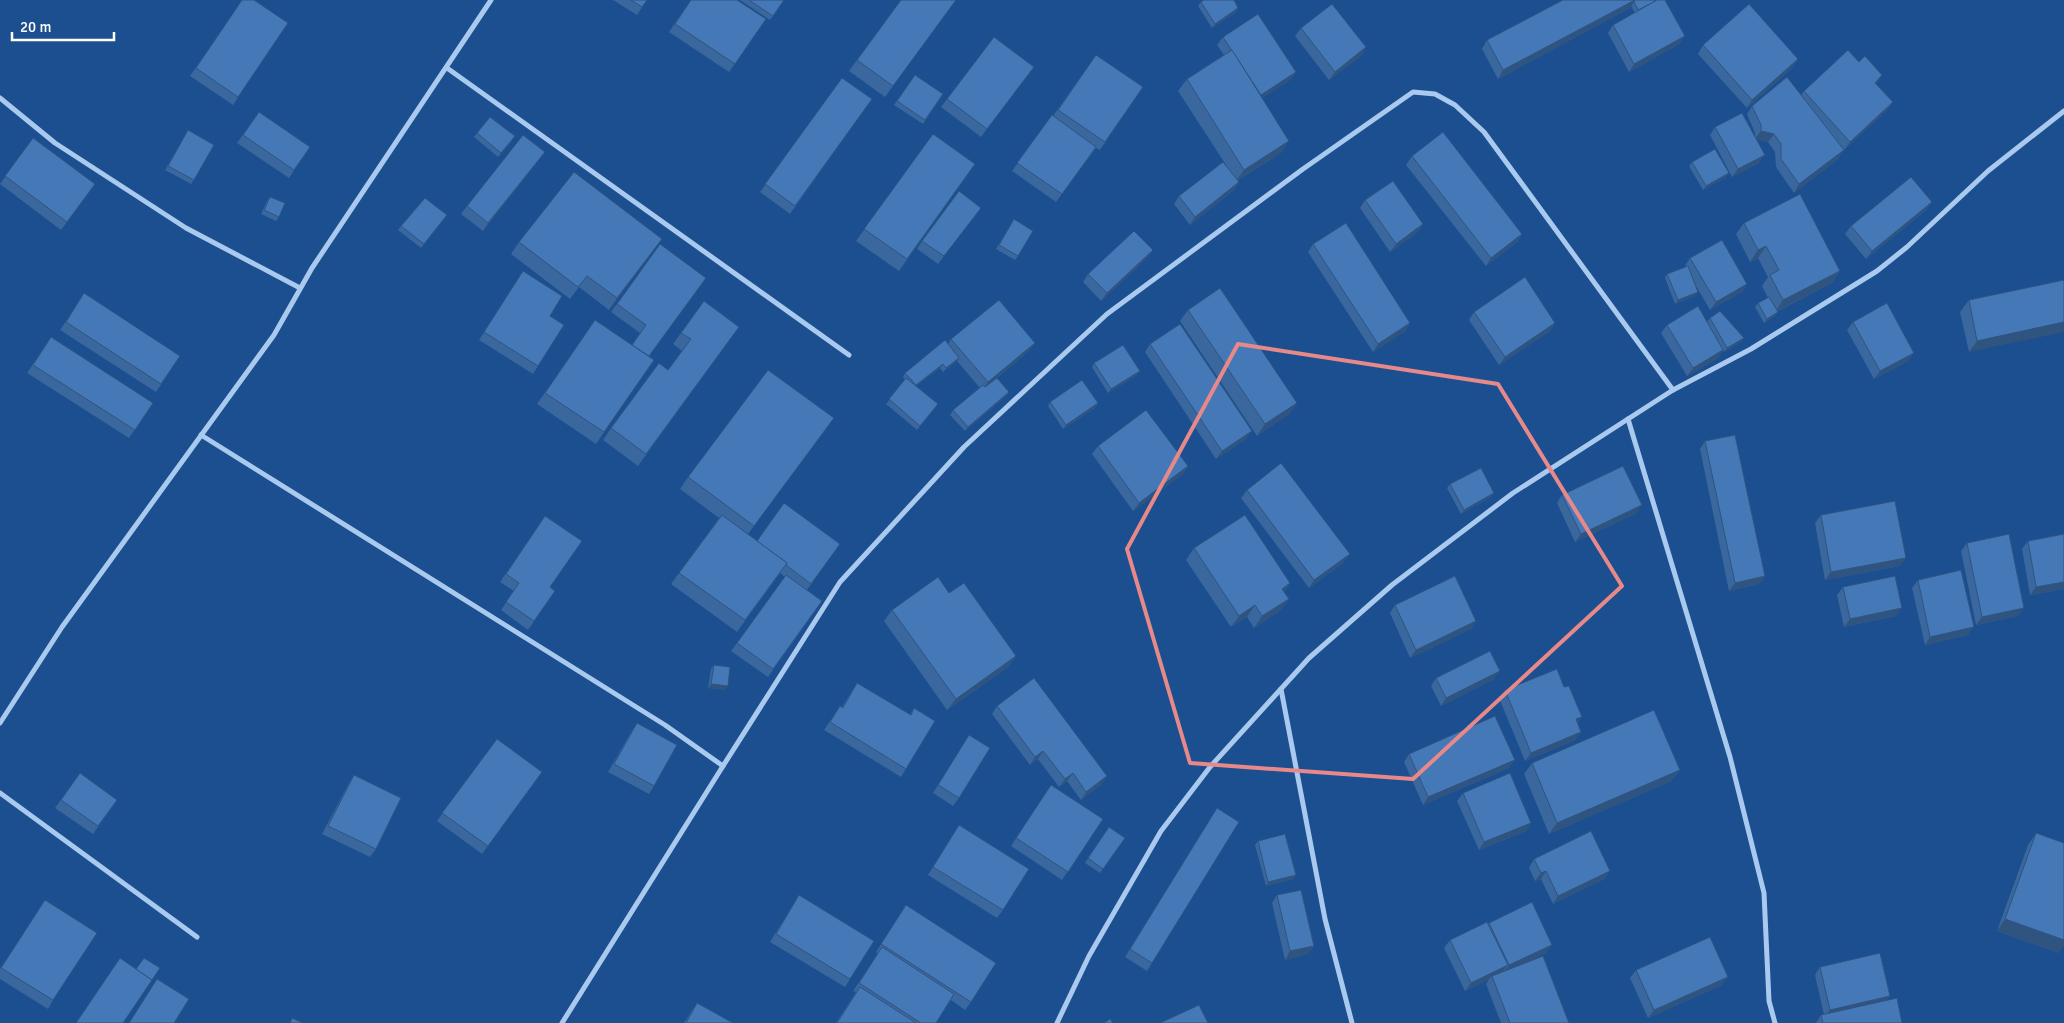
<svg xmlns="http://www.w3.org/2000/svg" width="2064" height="1023" font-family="Signika,sans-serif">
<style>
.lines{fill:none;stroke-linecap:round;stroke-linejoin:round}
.minor{stroke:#a9c9ee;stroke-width:5}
.wall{fill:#3a679d}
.shaded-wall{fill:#305480}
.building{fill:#4478b7;stroke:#305480}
.marked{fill:none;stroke:#e88989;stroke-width:4;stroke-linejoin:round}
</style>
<rect width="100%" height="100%" fill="#1b4f8f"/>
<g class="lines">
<!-- minor -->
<g class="minor">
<polyline points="447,68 849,355"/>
<polyline points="0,98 55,143 186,228 300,288"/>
<polyline points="1628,419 1730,757 1764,893 1769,1001 1775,1023"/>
<polyline points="201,435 665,725 723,766 840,582 964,447 1107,314 1303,169 1413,92 1435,94 1455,105 1484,132 1673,390"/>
<polyline points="1281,689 1325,919 1352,1023"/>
<polyline points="0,723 62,627 274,335 312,268 491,0"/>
<polyline points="0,793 197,937"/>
<polyline points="562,1023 723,766"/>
<polyline points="1057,1023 1089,956 1161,831 1210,767 1309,658 1392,585 1513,493 1673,390 1751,349 1877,271 1907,247 1988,171 2064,111"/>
</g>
</g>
<!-- wall -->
<g class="wall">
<polygon points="242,0 288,23 233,105 190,76"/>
<polygon points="613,0 647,0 637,15"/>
<polygon points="691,0 766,19 729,72 669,32"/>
<polygon points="740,0 784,0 770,20"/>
<polygon points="956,0 885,97 849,71 857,60"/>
<polygon points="1563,0 1654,0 1685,36 1679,44 1629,72 1608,33 1613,25 1635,13 1631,6 1630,8 1498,79 1482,49 1487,40"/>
<polygon points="1201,2 1238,8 1236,12 1212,28 1198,6"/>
<polygon points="1301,28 1366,47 1361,56 1329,80 1295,36"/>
<polygon points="1223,37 1296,72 1290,80 1262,98 1281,153 1238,180 1239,182 1234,190 1190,225 1174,204 1179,196 1226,165 1178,91 1187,79 1224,55 1217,45"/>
<polygon points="1703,45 1798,59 1792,68 1747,108 1698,54"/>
<polygon points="1096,55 1143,87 1100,150 1096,148 1056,202 1012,171 1052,115 1053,116"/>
<polygon points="1034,67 981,137 941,107 947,99"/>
<polygon points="915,75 943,94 923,124 894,105"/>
<polygon points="842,78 872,99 790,214 760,192"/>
<polygon points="1876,84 1893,102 1887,110 1844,150 1836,141 1844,150 1838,159 1794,193 1776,167 1775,152 1768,142 1756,139 1759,163 1732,177 1710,135 1715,127 1755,137 1755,133 1747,114 1752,106 1801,95 1804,91"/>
<polygon points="259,112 310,147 289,178 237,143"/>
<polygon points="188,130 194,180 191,184 165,170"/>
<polygon points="477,133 512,141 498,157 474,137"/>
<polygon points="933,134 975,164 899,271 856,241"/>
<polygon points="33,138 95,184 61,230 0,184"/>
<polygon points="545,152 483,231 461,214 467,206"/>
<polygon points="1412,156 1522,234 1517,242 1486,266 1406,165"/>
<polygon points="1692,162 1726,177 1703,190 1689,166"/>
<polygon points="270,197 279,217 276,221 261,214 267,201"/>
<polygon points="1365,200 1423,224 1418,232 1390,252 1360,208"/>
<polygon points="1932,202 1926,210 1866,259 1845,234 1851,226"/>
<polygon points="447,215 421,248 398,230 401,226"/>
<polygon points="975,216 938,264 917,249 922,241"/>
<polygon points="1014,219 1018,256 1015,260 996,249"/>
<polygon points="1744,223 1840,271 1832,283 1778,311 1775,316 1764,323 1755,307 1758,303 1768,298 1762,286 1768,277 1758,258 1750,262 1736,234"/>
<polygon points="519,242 654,250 609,310 579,287 570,299 511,254"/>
<polygon points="660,244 649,356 654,360 596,444 537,404 595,320 632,345 640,333 611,312"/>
<polygon points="1313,244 1410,323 1405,331 1373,352 1308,252"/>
<polygon points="1153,250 1147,258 1101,301 1083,282 1088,274"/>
<polygon points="1690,258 1747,284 1742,292 1710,310 1695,284 1695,296 1675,304 1665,278 1667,274 1685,267 1685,266"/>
<polygon points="523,271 550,316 538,366 533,374 479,340"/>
<polygon points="2064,280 1969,352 1960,312 1969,300"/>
<polygon points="704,301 739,327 638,466 603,440 611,428 668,370 682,351 673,344"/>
<polygon points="79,302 180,356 156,392 60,330"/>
<polygon points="1188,310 1297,403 1289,414 1257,436 1180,321"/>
<polygon points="1474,312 1555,323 1550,331 1499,365 1469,320"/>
<polygon points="1710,318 1744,338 1741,342 1724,352 1723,350 1718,358 1687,376 1661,333 1667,325 1707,322"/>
<polygon points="1853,322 1914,353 1908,361 1874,379 1847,330"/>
<polygon points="51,337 153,403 129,438 27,373"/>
<polygon points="951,339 1029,351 992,382 1009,392 1006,396 965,431 950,415 953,410 980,388 957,361 943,372 940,368 916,386 938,404 917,430 886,404 905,380 903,377 905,373 948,344"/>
<polygon points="1150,344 1246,439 1216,459 1145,352"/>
<polygon points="1094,363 1140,371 1137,375 1108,393 1092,367"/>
<polygon points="1050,402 1098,403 1095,408 1063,429 1048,406"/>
<polygon points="825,430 748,534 757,541 840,544 807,590 822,601 768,677 731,651 785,577 780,573 737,632 671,584 719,518 680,489 688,477"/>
<polygon points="1705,441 1765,576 1759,584 1729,591 1700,449"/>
<polygon points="1098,446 1188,466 1183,474 1133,511 1092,454"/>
<polygon points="1450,484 1491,497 1461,514 1447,488"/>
<polygon points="1247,490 1344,562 1309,588 1241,498"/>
<polygon points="1562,495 1637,513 1575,542 1557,503"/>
<polygon points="1821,515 1900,566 1825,580 1815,523"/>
<polygon points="545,516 550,587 555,591 528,630 501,610 514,591 500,582"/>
<polygon points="2028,541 2064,589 2030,595 2022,549"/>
<polygon points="1967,543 2018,616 1976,625 1961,551"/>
<polygon points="1194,548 1290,583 1284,592 1289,599 1281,610 1254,628 1247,617 1231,627 1186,560"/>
<polygon points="1918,580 1968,635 1925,645 1912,588"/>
<polygon points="1843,587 1896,616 1844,627 1837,595"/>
<polygon points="949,593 1016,656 1008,667 947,710 884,621 892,610"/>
<polygon points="1395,605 1476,621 1471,629 1410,658 1390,613"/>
<polygon points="714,665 725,690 708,688 711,669"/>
<polygon points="1436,678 1494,679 1441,706 1431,686"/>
<polygon points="857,683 910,715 914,708 906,769 901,777 824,730 840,706 842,707"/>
<polygon points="1505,690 1577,723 1581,732 1575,740 1525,761 1499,698"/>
<polygon points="997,706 1102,784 1081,800 1067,781 1059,787 1038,759 1030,765 992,714"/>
<polygon points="637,723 654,786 649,794 608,772 631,732"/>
<polygon points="969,735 959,798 953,806 933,793"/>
<polygon points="497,739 542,772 482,854 437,821"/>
<polygon points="1409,754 1509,768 1423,805 1404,762"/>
<polygon points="1532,763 1680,770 1671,781 1549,834 1524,774"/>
<polygon points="80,773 117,800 93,834 55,808"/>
<polygon points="354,775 376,849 370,857 322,834 349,783"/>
<polygon points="1051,785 1103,819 1062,880 1011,846"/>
<polygon points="1463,793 1531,823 1526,831 1479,850 1457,801"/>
<polygon points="1217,808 1152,963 1147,971 1125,957"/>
<polygon points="959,825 1003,910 997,918 928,875"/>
<polygon points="1109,827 1125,838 1100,873 1085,863"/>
<polygon points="2036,833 2059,953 1997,931 2028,845"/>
<polygon points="1258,841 1296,875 1293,879 1266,886 1255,845"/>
<polygon points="1534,859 1610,871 1604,879 1553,904 1541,879 1535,881 1529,868"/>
<polygon points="799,895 850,979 845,987 770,942"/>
<polygon points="1277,895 1314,946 1308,954 1285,960 1272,903"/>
<polygon points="45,900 53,1000 48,1009 0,979 0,969"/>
<polygon points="901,913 971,1002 965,1010 951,1000 936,1023 836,1023 856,992 853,991 878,953 876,952"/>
<polygon points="1489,923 1546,953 1523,964 1569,1023 1501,1023 1486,984 1489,979 1465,991 1444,948 1450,940 1488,924"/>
<polygon points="1820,967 1887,1000 1902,1023 1816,1023 1821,1015 1824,1015 1815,975"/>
<polygon points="1636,970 1722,985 1648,1018 1630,978"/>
<polygon points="697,1003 733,1023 684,1023"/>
</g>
<!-- shaded-wall -->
<g class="shaded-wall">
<polygon points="1635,0 1630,8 1498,79 1503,70"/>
<polygon points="1238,8 1236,12 1212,28 1215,24"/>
<polygon points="1685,36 1679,44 1629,72 1634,64"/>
<polygon points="1366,47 1361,56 1329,80 1335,72"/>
<polygon points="1798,59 1792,68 1747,108 1752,100"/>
<polygon points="1296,72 1290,80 1255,103 1261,95"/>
<polygon points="1882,75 1877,84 1869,91 1875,83"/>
<polygon points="1893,102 1887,110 1844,150 1850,142"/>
<polygon points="1761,131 1774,134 1768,142 1755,139"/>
<polygon points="1289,141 1281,153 1236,181 1244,170"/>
<polygon points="1844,150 1838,159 1794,193 1799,184"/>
<polygon points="545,152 539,160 483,231 488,223"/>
<polygon points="1765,155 1759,163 1732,177 1738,169"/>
<polygon points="1729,173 1726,177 1703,190 1706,186"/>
<polygon points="1239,182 1234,190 1190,225 1195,217"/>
<polygon points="1932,202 1926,210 1866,259 1872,251"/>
<polygon points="1423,224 1418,232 1390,252 1396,244"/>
<polygon points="1522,234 1517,242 1486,266 1491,258"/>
<polygon points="662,239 654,250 609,310 617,298"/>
<polygon points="1766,246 1758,258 1750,262 1758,250"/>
<polygon points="1153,250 1147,258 1101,301 1107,293"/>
<polygon points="1840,271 1832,283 1775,312 1783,300"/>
<polygon points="1747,284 1742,292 1710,310 1716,302"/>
<polygon points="1698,292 1695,296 1675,304 1678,300"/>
<polygon points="1778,312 1775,316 1764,323 1767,319"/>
<polygon points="2064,322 2064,332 1969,352 1977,341"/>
<polygon points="1410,323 1405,331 1373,352 1378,344"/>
<polygon points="1555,323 1550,331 1499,365 1505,357"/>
<polygon points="1744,338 1741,342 1724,352 1727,348"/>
<polygon points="1035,343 1029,351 982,390 988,382"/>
<polygon points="1723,350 1718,358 1687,376 1693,368"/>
<polygon points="1914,353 1908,361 1874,379 1880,371"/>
<polygon points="959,358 957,362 943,372 946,368"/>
<polygon points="943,364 940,368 913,389 916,385"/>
<polygon points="1140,371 1137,375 1108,393 1111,389"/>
<polygon points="1009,392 1006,396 965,431 968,427"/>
<polygon points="1098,403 1095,408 1063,429 1066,425"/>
<polygon points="1297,403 1289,414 1257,436 1265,424"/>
<polygon points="1252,431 1246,439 1216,459 1222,451"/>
<polygon points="1188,466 1183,474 1133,511 1139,503"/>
<polygon points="1494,493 1491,497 1461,514 1464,510"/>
<polygon points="1642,505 1637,513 1575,542 1581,534"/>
<polygon points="1350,554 1344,562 1309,588 1314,580"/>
<polygon points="1906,558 1900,566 1825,580 1831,572"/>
<polygon points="1765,576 1759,584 1729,591 1735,583"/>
<polygon points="2064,582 2064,589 2030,595 2036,587"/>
<polygon points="1290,583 1282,595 1282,589"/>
<polygon points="1289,599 1281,610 1254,628 1262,616"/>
<polygon points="1255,605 1247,617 1231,627 1239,616"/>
<polygon points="1902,608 1896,616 1844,627 1850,619"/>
<polygon points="2024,608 2018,616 1976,625 1982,617"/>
<polygon points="1476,621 1471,629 1410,658 1416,650"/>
<polygon points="1974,627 1968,635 1925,645 1930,637"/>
<polygon points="1016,656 1008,667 947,710 956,699"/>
<polygon points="1500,671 1494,679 1441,706 1446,698"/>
<polygon points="711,684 728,686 725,690 708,688"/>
<polygon points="1582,717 1576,725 1576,719"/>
<polygon points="1581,732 1575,740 1525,761 1531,753"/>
<polygon points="1043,751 1038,759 1030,765 1035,757"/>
<polygon points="1515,760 1509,768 1423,805 1428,797"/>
<polygon points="1680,770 1671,781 1549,834 1557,823"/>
<polygon points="1073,773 1067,781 1059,787 1065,779"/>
<polygon points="1107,776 1102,784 1081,800 1086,792"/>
<polygon points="1531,823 1526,831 1479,850 1484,842"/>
<polygon points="1546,871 1541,879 1535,881 1541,873"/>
<polygon points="1610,871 1604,879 1553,904 1558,896"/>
<polygon points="1296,875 1293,879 1266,886 1268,882"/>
<polygon points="2005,919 2064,940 2064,946 2059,953 1997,931"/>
<polygon points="1552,945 1546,953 1503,973 1509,965"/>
<polygon points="1314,946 1308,954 1285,960 1290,951"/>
<polygon points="1508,965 1502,973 1492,976 1489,979 1465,991 1471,983"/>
<polygon points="1728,977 1722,985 1648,1018 1654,1010"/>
<polygon points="1890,996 1884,1004 1824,1018 1830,1010"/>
</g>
<!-- building -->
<g class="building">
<polygon points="242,0 254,0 288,23 238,97 196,68"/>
<polygon points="631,0 647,0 642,7"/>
<polygon points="691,0 737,0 766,19 735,64 675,24"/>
<polygon points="749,0 784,0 773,16"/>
<polygon points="901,0 956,0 893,86 857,60"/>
<polygon points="1204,0 1234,0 1238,8 1215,24 1201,2"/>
<polygon points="1563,0 1635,0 1503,70 1487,40"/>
<polygon points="1635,0 1654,0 1654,2 1638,10 1634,2"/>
<polygon points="1657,0 1665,0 1685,36 1634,64 1613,25"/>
<polygon points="1332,4 1366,47 1335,72 1301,28"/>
<polygon points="1749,4 1798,59 1752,100 1703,45"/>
<polygon points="1258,14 1296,72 1261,95 1223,37"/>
<polygon points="994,37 1034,67 987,129 947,99"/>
<polygon points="1232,50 1289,141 1244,170 1187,79"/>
<polygon points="1848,50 1859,62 1865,56 1882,75 1875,83 1893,102 1850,142 1804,91"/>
<polygon points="1096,55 1143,87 1105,142 1058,110"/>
<polygon points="915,75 943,94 925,120 897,101"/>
<polygon points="1787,77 1844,150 1799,184 1781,159 1781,144 1774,134 1761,131 1761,125 1752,106"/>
<polygon points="842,78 872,99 795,206 765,184"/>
<polygon points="259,112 310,147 294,170 243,135"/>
<polygon points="1742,113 1765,155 1738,169 1715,127"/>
<polygon points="1052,115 1096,147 1062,194 1017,163"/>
<polygon points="490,117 515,136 501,153 477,133"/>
<polygon points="188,130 214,145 194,180 168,166"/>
<polygon points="1443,132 1522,234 1491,258 1412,156"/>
<polygon points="933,134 975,164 907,259 864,229"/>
<polygon points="523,135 545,152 488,223 467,206"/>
<polygon points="33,138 95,184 67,222 5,176"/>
<polygon points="1715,149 1729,173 1706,186 1692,162"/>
<polygon points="1223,162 1239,182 1195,217 1179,196"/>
<polygon points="574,172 662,239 617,298 587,276 578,287 519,242"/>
<polygon points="1911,177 1932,202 1872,251 1851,226"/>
<polygon points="1393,181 1423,224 1396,244 1365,200"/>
<polygon points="959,191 981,208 944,256 922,241"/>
<polygon points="1800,194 1840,271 1783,300 1770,275 1779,270 1766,246 1758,250 1744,223"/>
<polygon points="270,197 285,203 279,217 264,210"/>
<polygon points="425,198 447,215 424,244 401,226"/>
<polygon points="1014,219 1033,231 1018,256 999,245"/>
<polygon points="1346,223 1410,323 1378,344 1313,244"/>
<polygon points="1134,231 1153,250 1107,293 1088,274"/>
<polygon points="1722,240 1747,284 1716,302 1690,258"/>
<polygon points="660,244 706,278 649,356 632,345 646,325 617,304"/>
<polygon points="1688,266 1698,292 1678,300 1667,274"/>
<polygon points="523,271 562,296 550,316 564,325 538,366 484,332"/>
<polygon points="1525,277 1555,323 1505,357 1474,312"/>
<polygon points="2064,280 2064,322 1977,341 1969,300"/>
<polygon points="1220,288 1297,403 1265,424 1188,310"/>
<polygon points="84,293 180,356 161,384 66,322"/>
<polygon points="1769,297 1778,312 1767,319 1758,303"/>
<polygon points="999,300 1035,343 988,382 951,339"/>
<polygon points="704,301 739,327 646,454 611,428 659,363 668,370 691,339 681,333"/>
<polygon points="1887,303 1914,353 1880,371 1853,322"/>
<polygon points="1698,306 1723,350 1693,368 1667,325"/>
<polygon points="1720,311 1744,338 1727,348 1710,318"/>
<polygon points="595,320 654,360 604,432 545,393"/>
<polygon points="1180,324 1252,431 1222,451 1150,344"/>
<polygon points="51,337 153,403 135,430 33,365"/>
<polygon points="945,340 959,358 946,368 943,364 916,385 905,373"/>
<polygon points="1123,345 1140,371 1111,389 1094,363"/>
<polygon points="768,370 834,418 754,526 688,477"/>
<polygon points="906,378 938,404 920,426 889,399"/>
<polygon points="997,378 1009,392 968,427 953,410 983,385 985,387"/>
<polygon points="1082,380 1098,403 1066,425 1050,402"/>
<polygon points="1146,410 1188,466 1139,503 1098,446"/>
<polygon points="1735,435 1765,576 1735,583 1705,441"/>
<polygon points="1281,463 1350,554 1314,580 1247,490"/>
<polygon points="1623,466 1642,505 1581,534 1562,495"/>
<polygon points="1481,468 1494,493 1464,510 1450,484"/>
<polygon points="1895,501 1906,558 1831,572 1821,515"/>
<polygon points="784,503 840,544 811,584 786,565 787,563 757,541"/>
<polygon points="722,515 787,563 745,620 679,573"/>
<polygon points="1245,515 1290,583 1282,589 1289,599 1262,616 1255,605 1239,616 1194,548"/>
<polygon points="545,516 582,541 550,587 555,591 534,621 506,602 519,583 506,574"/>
<polygon points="2009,534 2024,608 1982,617 1967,543"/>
<polygon points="2064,534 2064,582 2036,587 2028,541"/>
<polygon points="1961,570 1974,627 1930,637 1918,580"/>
<polygon points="786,575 822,601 773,669 737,643"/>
<polygon points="1455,576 1476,621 1416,650 1395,605"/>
<polygon points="1895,576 1902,608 1850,619 1843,587"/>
<polygon points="938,577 949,593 964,583 1016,656 956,699 892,610"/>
<polygon points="1490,651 1500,671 1446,698 1436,678"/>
<polygon points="714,665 730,667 728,686 711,684"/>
<polygon points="1557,669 1564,687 1569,686 1582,717 1576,719 1581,732 1531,753 1505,690"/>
<polygon points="1034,678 1107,776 1086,792 1073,773 1065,779 1043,751 1035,757 997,706"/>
<polygon points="857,683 911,715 914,708 935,721 906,769 830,722 840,706 843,708"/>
<polygon points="1654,710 1680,770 1557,823 1532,763"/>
<polygon points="1495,716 1515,760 1428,797 1409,754"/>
<polygon points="637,723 677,745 654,786 614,764"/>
<polygon points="969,735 990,748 959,798 938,785"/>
<polygon points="497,739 542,772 488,846 442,813"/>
<polygon points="80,773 117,800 98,826 61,800"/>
<polygon points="1510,773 1531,823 1484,842 1463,793"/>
<polygon points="354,775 401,798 376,849 328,826"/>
<polygon points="1051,785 1103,819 1068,872 1016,838"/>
<polygon points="1217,808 1239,822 1152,963 1130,949"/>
<polygon points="959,825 1029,869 1003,910 933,867"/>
<polygon points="1109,827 1125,838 1103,869 1088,858"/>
<polygon points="1591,831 1610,871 1558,896 1546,871 1541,873 1534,859"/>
<polygon points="2036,833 2064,843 2064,940 2005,919"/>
<polygon points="1285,834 1296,875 1268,882 1258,841"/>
<polygon points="1301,890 1314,946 1290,951 1277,895"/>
<polygon points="799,895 874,941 850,979 776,934"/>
<polygon points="45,900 97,933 53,1000 1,968"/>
<polygon points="1532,902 1552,945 1509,965 1489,923"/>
<polygon points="906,905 996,963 971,1002 881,944"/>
<polygon points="1487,922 1508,965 1471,983 1450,940"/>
<polygon points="1710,937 1728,977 1654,1010 1636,970"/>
<polygon points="882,947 954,994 936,1023 921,1023 859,983"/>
<polygon points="1880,953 1890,996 1830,1010 1820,967"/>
<polygon points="1543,956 1569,1023 1510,1023 1492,976"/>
<polygon points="120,958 152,980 123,1023 76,1023"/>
<polygon points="144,958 160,968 152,980 136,969"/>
<polygon points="157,979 189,999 174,1023 129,1023"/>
<polygon points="860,987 916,1023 837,1023"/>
<polygon points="1897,998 1902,1023 1823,1023 1821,1015"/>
<polygon points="697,1003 733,1023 686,1023"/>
<polygon points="1199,1005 1208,1023 1160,1023"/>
<polygon points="292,1018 303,1023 290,1023"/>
<polygon points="1110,1019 1113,1023 1104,1023"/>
</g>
<!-- marked area -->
<path class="marked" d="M1238 344 1498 384 1622 586 1413 779 1190 763 1127 549Z"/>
<!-- scale -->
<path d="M12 32v8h102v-8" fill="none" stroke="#ffffff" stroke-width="2.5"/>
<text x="20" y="32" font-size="15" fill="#ffffff" stroke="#1b4f8f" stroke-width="4" paint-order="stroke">20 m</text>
</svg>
